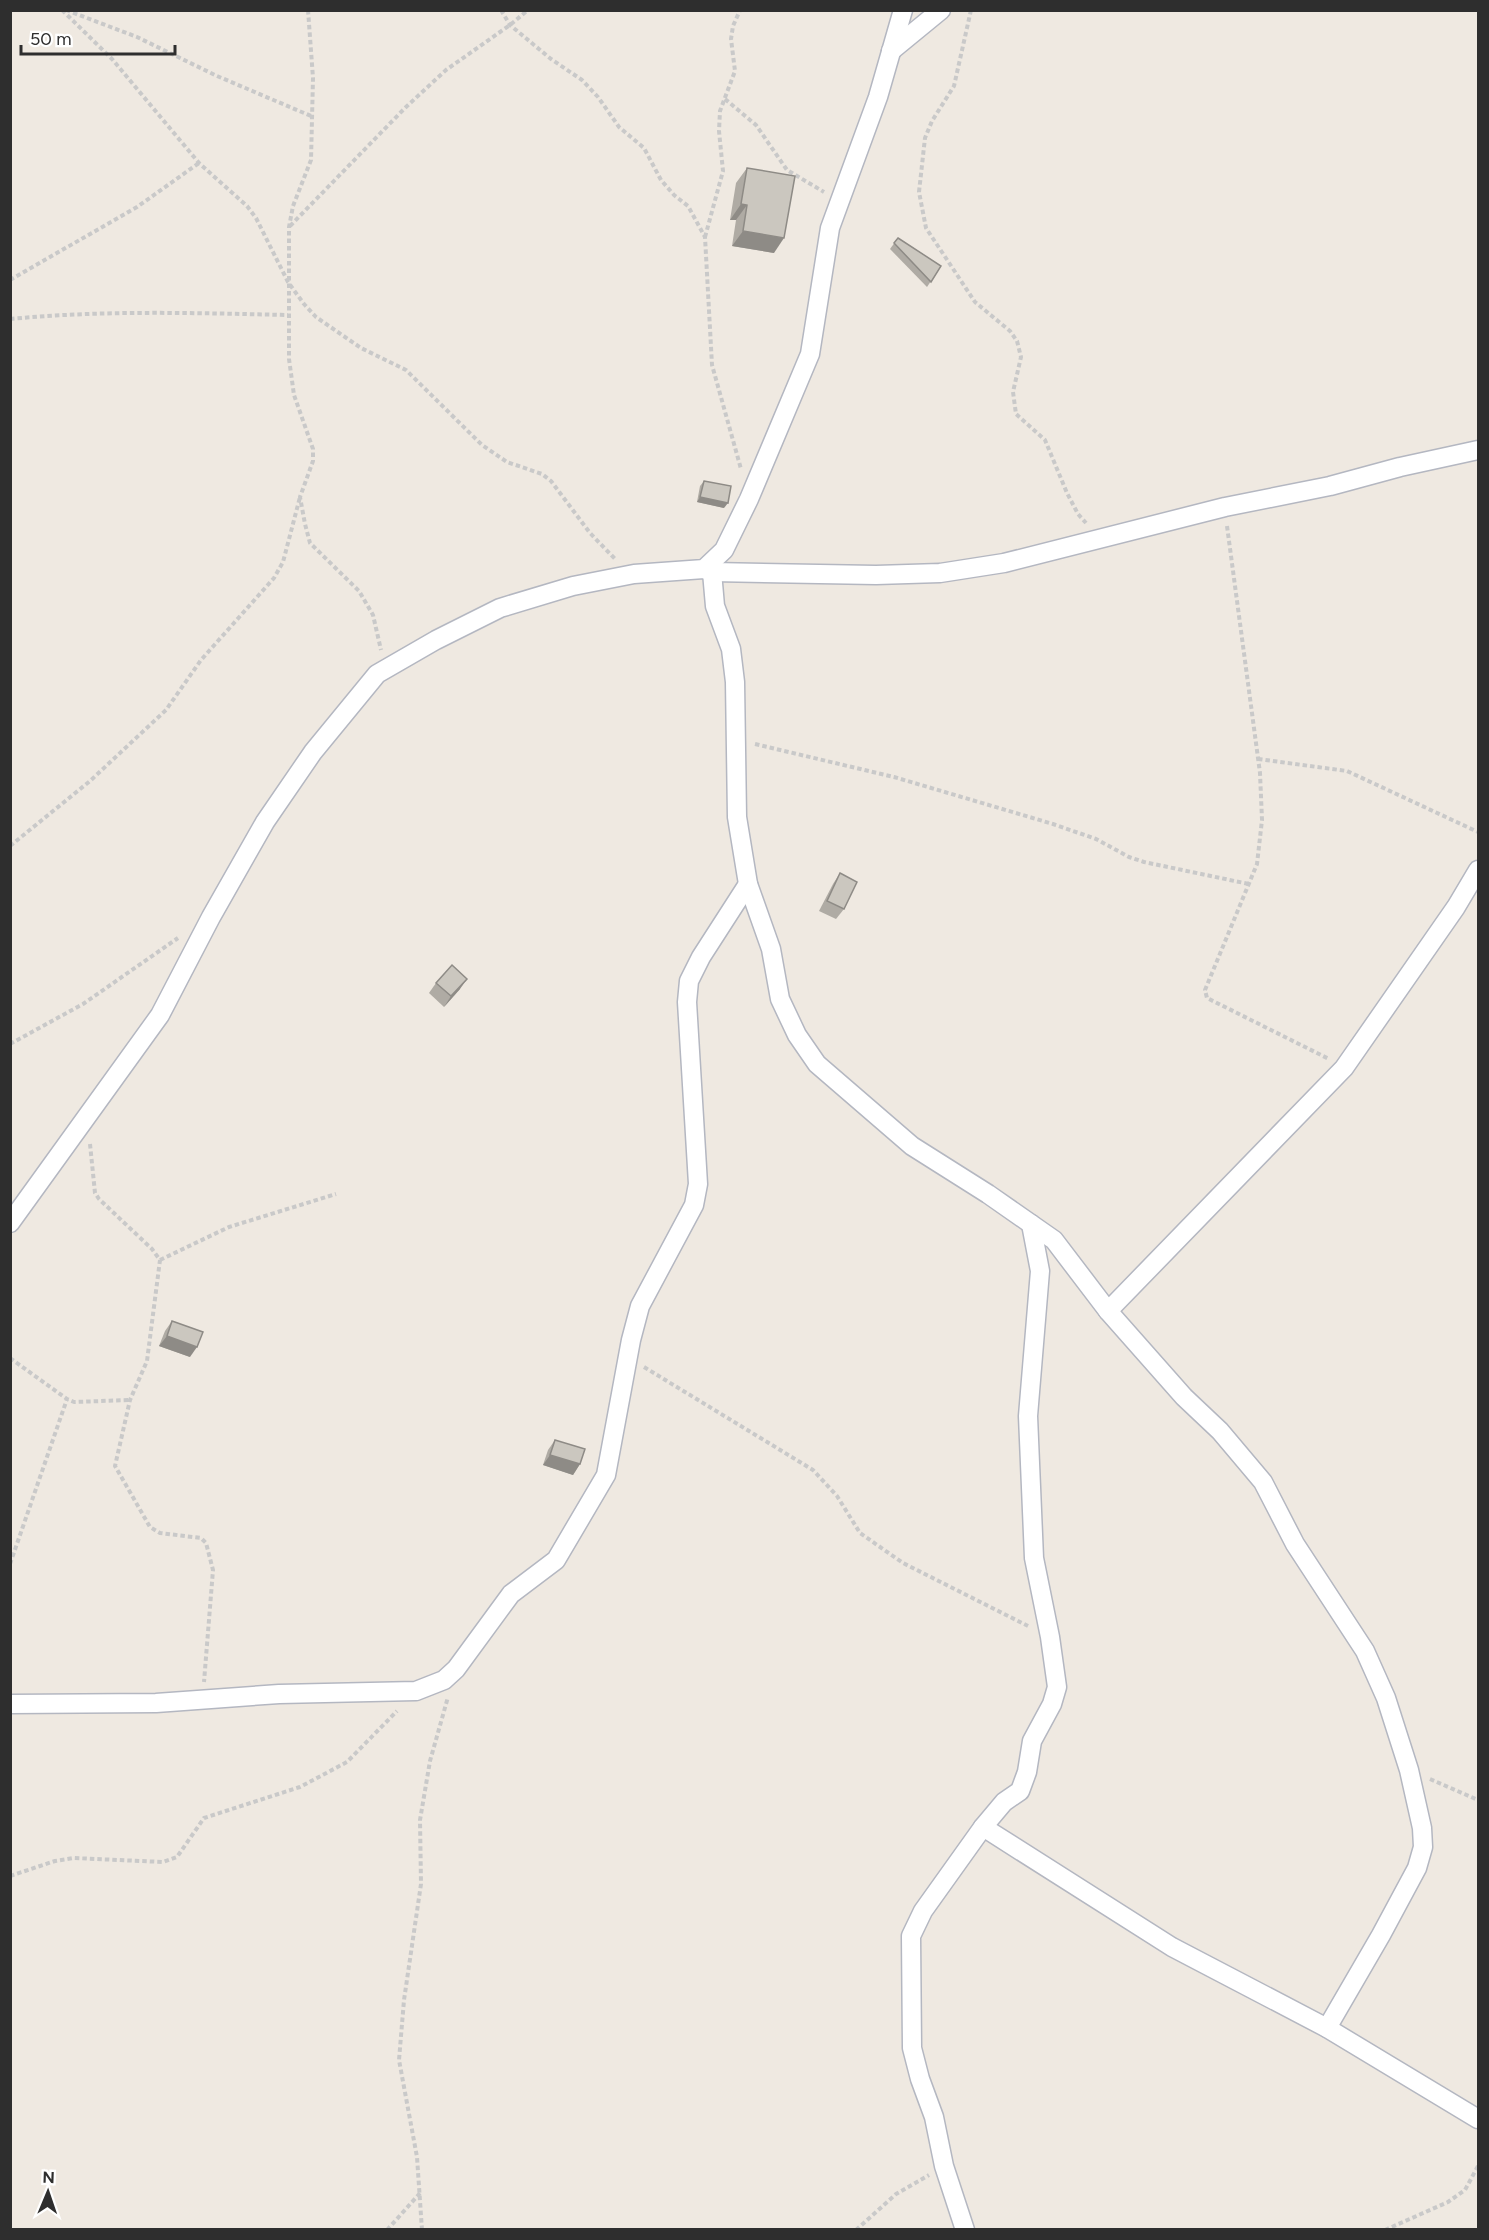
<svg xmlns="http://www.w3.org/2000/svg" width="1489" height="2240" font-family="Figtree,sans-serif">
<style>
.lines{fill:none;stroke-linecap:round;stroke-linejoin:round}
.street-casing{stroke:#b4b7c1;stroke-width:21}
.path{stroke:#c9c9c9;stroke-width:4;stroke-dasharray:4.5 3;stroke-linecap:butt}
.street{stroke:#fff;stroke-width:18}
.wall{fill:#afaba4}
.shaded-wall{fill:#8e8b86}
.building{fill:#cbc7bf;stroke:#8e8b86;stroke-width:1.5}
</style>
<rect width="100%" height="100%" fill="#efe9e1"/>
<g class="lines">
<!-- street casing -->
<g class="street-casing">
<g id="street">
<polyline points="891,51 941,10"/>
<polyline points="704,569 712,572 876,575 940,573 1004,563 1225,507 1330,486 1400,467 1478,450"/>
<polyline points="712,572 715,606 731,649 735,682 737,817 748,884 771,949 780,999 797,1035 817,1064 912,1146 988,1194 1054,1240 1108,1311 1184,1397 1220,1431 1263,1482 1295,1544 1365,1651 1386,1698 1409,1770 1422,1828 1423,1847 1417,1868 1381,1935 1327,2028"/>
<polyline points="10,1223 160,1015 211,917 265,822 313,752 377,674 436,640 500,608 573,586 634,574 704,569 724,550 749,499 810,354 830,228 878,97 903,10"/>
<polyline points="1108,1311 1344,1068 1456,907 1478,870"/>
<polyline points="10,1704 156,1703 279,1694 416,1691 444,1680 456,1669 511,1594 556,1560 606,1475 631,1340 640,1306 694,1205 698,1184 687,1002 689,981 701,957 748,884"/>
<polyline points="983,1827 1172,1947 1327,2028 1478,2119"/>
<polyline points="965,2230 944,2166 934,2117 920,2079 912,2048 911,1936 923,1911 983,1827 1004,1802 1020,1791 1027,1772 1032,1741 1052,1704 1057,1687 1050,1637 1034,1558 1028,1416 1040,1271 1031,1224"/>
</g>
</g>
<!-- path -->
<g class="path">
<polyline points="62,10 112,59 199,163 247,206 256,218 288,282 304,304 316,317 361,348 406,370 482,445 507,462 542,474 551,481 590,533 616,560"/>
<polyline points="66,10 137,37 217,76 311,116"/>
<polyline points="308,10 313,78 311,160 293,206 289,227 289,359 294,395 313,449 313,461 300,497 305,524 310,543 359,591 373,615 381,650"/>
<polyline points="501,10 510,25 551,59 582,80 598,97 619,127 644,148 661,180 674,195 688,206 705,237 712,365 741,469"/>
<polyline points="971,10 954,86 932,121 925,138 919,192 926,228 975,302 1010,331 1017,341 1021,357 1013,392 1016,414 1045,440 1067,493 1078,514 1086,523"/>
<polyline points="725,99 756,125 787,170 824,192"/>
<polyline points="290,226 406,107 446,70 510,25 528,10"/>
<polyline points="705,237 723,171 719,131 720,111 735,71 731,39 733,26 740,10"/>
<polyline points="10,280 137,207 199,163"/>
<path d="M10 319C103 310 196 313 288 315"/>
<polyline points="1227,526 1260,773 1262,820 1257,864 1205,990 1207,998 1329,1059"/>
<polyline points="755,744 894,777 1053,824 1096,839 1129,857 1144,862 1249,884"/>
<polyline points="1258,759 1347,771 1478,832"/>
<polyline points="10,846 90,781 166,710 201,660 274,578 283,562 300,497"/>
<polyline points="10,1044 83,1004 178,938"/>
<polyline points="90,1144 95,1193 99,1199 152,1249 160,1260 147,1361 130,1400 115,1466 150,1527 160,1533 201,1538 206,1543 213,1570 204,1682"/>
<polyline points="160,1260 229,1227 336,1194"/>
<polyline points="10,1358 67,1399 74,1402 130,1400"/>
<polyline points="644,1367 813,1470 837,1496 860,1533 903,1563 1028,1626"/>
<polyline points="10,1564 67,1399"/>
<polyline points="1430,1779 1478,1800"/>
<polyline points="10,1876 55,1861 74,1858 163,1862 177,1857 204,1818 300,1787 347,1762 397,1711"/>
<polyline points="387,2230 421,2192"/>
<polyline points="422,2230 417,2157 399,2060 404,2000 421,1884 420,1820 430,1761 448,1697"/>
<polyline points="856,2230 896,2194 929,2175"/>
<polyline points="1385,2230 1448,2202 1465,2190 1478,2166"/>
</g>
<!-- street -->
<use href="#street" class="street"/>
</g>
<!-- wall -->
<g class="wall">
<polygon points="747,168 774,253 732,246 736,220 730,220 736,183"/>
<polygon points="898,238 941,266 927,287 890,249"/>
<polygon points="704,481 724,508 697,502 700,486"/>
<polygon points="840,873 844,909 836,919 819,911 833,884"/>
<polygon points="436,983 460,989 444,1007 429,993"/>
<polygon points="172,1321 190,1357 159,1346 165,1331"/>
<polygon points="555,1440 580,1464 573,1475 543,1465 548,1450"/>
</g>
<!-- shaded-wall -->
<g class="shaded-wall">
<polygon points="741,204 747,205 736,220 730,220"/>
<polygon points="743,231 784,238 774,253 732,246"/>
<polygon points="700,497 728,503 724,508 697,502"/>
<polygon points="467,979 460,989 444,1007 451,996"/>
<polygon points="167,1336 197,1347 190,1357 159,1346"/>
<polygon points="550,1455 580,1464 573,1475 543,1465"/>
</g>
<!-- building -->
<g class="building">
<polygon points="747,168 795,176 784,238 743,231 747,205 741,204"/>
<polygon points="898,238 941,266 931,282 894,243"/>
<polygon points="704,481 731,486 728,503 700,497"/>
<polygon points="840,873 857,882 844,909 827,901"/>
<polygon points="452,965 467,979 451,996 436,983"/>
<polygon points="172,1321 203,1332 197,1347 167,1336"/>
<polygon points="555,1440 585,1449 580,1464 550,1455"/>
</g>
<!-- border -->
<rect width="1489" height="2240" fill="none" stroke="#2e2e2e" stroke-width="24"/>
<!-- north arrow -->
<g transform="translate(48 2192) rotate(2)" stroke="#ffffff" stroke-width="4.5" paint-order="stroke">
<path d="M0-4.5L10 22L0 15L-10 22Z" fill="#2e2e2e"/>
<text y="-9" font-size="16" font-weight="bold" text-anchor="middle" fill="#2e2e2e">N</text>
</g>
<!-- scale -->
<path d="M21 45v9h154v-9" fill="none" stroke="#2e2e2e" stroke-width="3"/>
<text x="30" y="45" font-size="18" fill="#2e2e2e" stroke="#ffffff" stroke-width="4.5" paint-order="stroke">50 m</text>
</svg>
